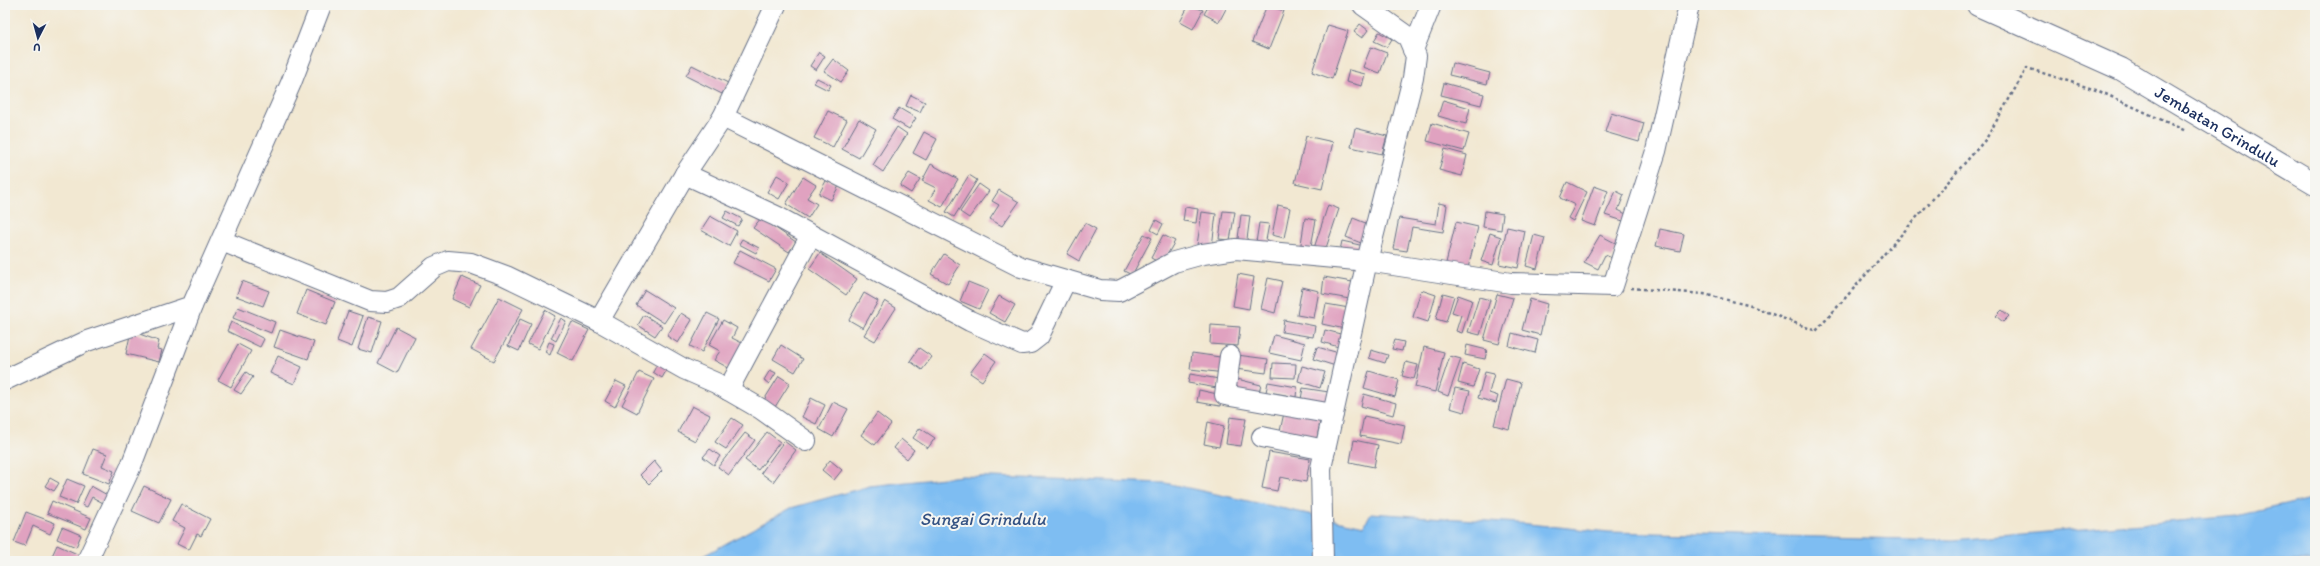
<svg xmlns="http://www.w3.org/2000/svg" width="2320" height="566" font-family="Itim,sans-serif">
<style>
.water{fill:#7ebdf2;stroke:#4c76a8}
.building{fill:#e0a2c0}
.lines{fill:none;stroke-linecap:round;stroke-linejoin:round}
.minor-casing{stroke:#667087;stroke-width:22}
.highway-casing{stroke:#667087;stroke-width:24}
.path{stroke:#667087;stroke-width:2.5;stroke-dasharray:3 3;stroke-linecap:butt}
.minor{stroke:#fff;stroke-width:20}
.highway{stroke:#fff;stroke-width:22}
.labels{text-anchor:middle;stroke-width:4;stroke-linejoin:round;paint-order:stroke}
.street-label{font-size:17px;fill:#1b2f5e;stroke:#f6f6f2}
.water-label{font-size:18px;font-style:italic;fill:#345283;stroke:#f6f6f2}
</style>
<rect width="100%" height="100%" fill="#f6f6f2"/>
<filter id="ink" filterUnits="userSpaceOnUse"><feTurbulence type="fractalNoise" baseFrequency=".025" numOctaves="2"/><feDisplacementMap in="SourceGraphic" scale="8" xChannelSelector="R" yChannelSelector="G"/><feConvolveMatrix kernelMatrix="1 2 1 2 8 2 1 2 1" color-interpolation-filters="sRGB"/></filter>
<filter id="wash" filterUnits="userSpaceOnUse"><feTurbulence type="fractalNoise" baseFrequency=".012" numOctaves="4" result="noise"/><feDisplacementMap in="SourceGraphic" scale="16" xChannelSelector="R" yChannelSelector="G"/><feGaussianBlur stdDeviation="0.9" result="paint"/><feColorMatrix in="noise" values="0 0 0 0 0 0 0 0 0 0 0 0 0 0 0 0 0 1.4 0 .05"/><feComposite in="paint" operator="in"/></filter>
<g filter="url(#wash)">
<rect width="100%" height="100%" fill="#f2e8d2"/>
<!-- water -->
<polygon class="water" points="962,476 1165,483 1364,526 1371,513 1518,523 1609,532 1952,540 2237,516 2315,498 2315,561 694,561 791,508 870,486"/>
<g id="blocks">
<!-- building -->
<g class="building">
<polygon points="1189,5 1203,10 1193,29 1180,22"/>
<polygon points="1209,5 1228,5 1219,22 1204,14"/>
<polygon points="1267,5 1284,11 1269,49 1252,42"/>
<polygon points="1387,5 1398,5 1396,10"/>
<polygon points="1360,24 1368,30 1362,38 1354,32"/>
<polygon points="1328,25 1348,31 1332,79 1312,72"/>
<polygon points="1379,32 1392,39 1387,47 1374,41"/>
<polygon points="1371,47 1387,53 1380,73 1363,67"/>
<polygon points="819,52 825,56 816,70 810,66"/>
<polygon points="833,59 849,71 841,82 824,71"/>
<polygon points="1452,63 1490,73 1487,84 1449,75"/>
<polygon points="692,65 728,83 722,94 686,76"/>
<polygon points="1349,70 1365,74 1362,86 1346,82"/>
<polygon points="817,78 831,85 828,90 814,83"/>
<polygon points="1444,83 1484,94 1481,105 1441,95"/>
<polygon points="911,95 925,102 920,112 906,106"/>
<polygon points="1443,100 1470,108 1466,124 1438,116"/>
<polygon points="899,108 916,118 909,129 892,119"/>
<polygon points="828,111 847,120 833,147 814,138"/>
<polygon points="1611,113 1644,123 1639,142 1605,132"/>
<polygon points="859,119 876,129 859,158 842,149"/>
<polygon points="1432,123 1469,134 1464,151 1427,141"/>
<polygon points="897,127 907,134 883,172 873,165"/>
<polygon points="1355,128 1387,136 1382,154 1351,147"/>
<polygon points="924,132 937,139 926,160 913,153"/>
<polygon points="1306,136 1333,142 1322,189 1295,183"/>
<polygon points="1445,149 1467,155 1462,176 1439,170"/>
<polygon points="931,164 958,179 942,207 929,200 936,188 922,181"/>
<polygon points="909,173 920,179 911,193 900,186"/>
<polygon points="777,175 789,182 779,199 767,192"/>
<polygon points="969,175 977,180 954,217 946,212"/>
<polygon points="803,177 816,185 807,198 817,204 808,218 786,204"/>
<polygon points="827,179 839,186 831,200 819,194"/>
<polygon points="1567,182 1587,192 1573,221 1568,218 1575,205 1560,198"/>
<polygon points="979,184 989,191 969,218 960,212"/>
<polygon points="1594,186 1608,191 1595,226 1581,221"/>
<polygon points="999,190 1019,202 1002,226 990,219 999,205 992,201"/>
<polygon points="1616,191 1624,195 1618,210 1626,214 1623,221 1605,215"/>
<polygon points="1439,203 1447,205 1443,232 1412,227 1407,251 1393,249 1399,218 1436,224"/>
<polygon points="1278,205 1290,208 1284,238 1272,235"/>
<polygon points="1328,205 1339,209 1325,251 1314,248"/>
<polygon points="1185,207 1198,209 1196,223 1183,221"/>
<polygon points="727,211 742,219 738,226 723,218"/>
<polygon points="1223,211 1235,212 1230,240 1219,239"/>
<polygon points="1485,211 1503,214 1501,230 1483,227"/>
<polygon points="1202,212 1216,214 1212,247 1197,245"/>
<polygon points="1241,215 1250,216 1246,247 1237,246"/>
<polygon points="710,216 737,231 729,246 701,230"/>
<polygon points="761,218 796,242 789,252 753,228"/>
<polygon points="1305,218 1316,220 1310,252 1300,250"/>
<polygon points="1353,218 1368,224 1361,243 1346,237"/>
<polygon points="1156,220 1163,224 1158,234 1151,230"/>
<polygon points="1456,222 1478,227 1468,268 1446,263"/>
<polygon points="1085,223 1096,229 1079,261 1067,254"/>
<polygon points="1259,223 1269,224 1266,240 1277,242 1276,249 1255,249"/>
<polygon points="1507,227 1525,231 1518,268 1499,264"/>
<polygon points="1660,229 1684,234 1680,251 1656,246"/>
<polygon points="1490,233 1501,237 1493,265 1481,261"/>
<polygon points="1144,234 1152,238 1132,275 1124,271"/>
<polygon points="1163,235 1175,241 1162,264 1151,258"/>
<polygon points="1534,235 1545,238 1537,269 1526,266"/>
<polygon points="1600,235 1619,245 1612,258 1605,255 1598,269 1584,262"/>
<polygon points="742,239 759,248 756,253 739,244"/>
<polygon points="1342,241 1364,246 1361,259 1339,255"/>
<polygon points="740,250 776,269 769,281 733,263"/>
<polygon points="820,253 857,279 846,295 809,269"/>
<polygon points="944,254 960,265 948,284 931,274"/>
<polygon points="1238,274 1254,277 1249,309 1233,306"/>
<polygon points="462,277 480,285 469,307 452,299"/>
<polygon points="1324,277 1358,283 1355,300 1322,294"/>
<polygon points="1268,278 1282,281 1275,313 1261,309"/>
<polygon points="242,281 269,291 263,306 236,296"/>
<polygon points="968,282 988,290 979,309 960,301"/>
<polygon points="1302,287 1319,291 1314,318 1297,315"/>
<polygon points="306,290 335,302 326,325 297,314"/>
<polygon points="645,290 674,308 664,323 636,305"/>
<polygon points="1421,290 1436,295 1428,322 1413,317"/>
<polygon points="864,293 878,301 863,328 849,320"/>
<polygon points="1443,293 1454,296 1446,322 1436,319"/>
<polygon points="1497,294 1513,298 1499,344 1484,340"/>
<polygon points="1458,295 1472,300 1462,333 1456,331 1461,315 1452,312"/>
<polygon points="999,296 1015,305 1005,322 989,313"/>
<polygon points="499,297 523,309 494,361 471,349"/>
<polygon points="1479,297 1490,300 1480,335 1468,332"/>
<polygon points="1530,299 1547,304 1540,335 1522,330"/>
<polygon points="885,301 896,308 875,341 864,335"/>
<polygon points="1326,304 1349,308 1345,329 1322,324"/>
<polygon points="238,307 275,322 271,333 233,318"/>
<polygon points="545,310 555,316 538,349 528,344"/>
<polygon points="2002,310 2009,316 2003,322 1996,316"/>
<polygon points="348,311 363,316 352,347 337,341"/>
<polygon points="681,313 692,320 678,343 667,336"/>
<polygon points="707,313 719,319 702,352 690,346"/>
<polygon points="644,315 662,326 655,336 638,325"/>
<polygon points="368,317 382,321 372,353 358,349"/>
<polygon points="561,318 566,321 556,341 551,338"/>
<polygon points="520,319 531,324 519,351 508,346"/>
<polygon points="723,320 737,328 732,338 748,346 734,371 714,360 720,351 709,345"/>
<polygon points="1284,320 1315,326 1313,337 1282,332"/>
<polygon points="231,322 264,339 260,347 227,331"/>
<polygon points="572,322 589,330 573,361 557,353"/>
<polygon points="1211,325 1240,327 1238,346 1210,344"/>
<polygon points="396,327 415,337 397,373 378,363"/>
<polygon points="280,330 314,342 308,359 274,347"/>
<polygon points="1325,330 1348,336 1345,349 1322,342"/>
<polygon points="131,331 159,341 157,349 162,350 159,362 126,354"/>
<polygon points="1512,333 1538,340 1535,353 1509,346"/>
<polygon points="1274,335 1305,343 1301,360 1269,353"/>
<polygon points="1395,340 1404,342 1402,351 1392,349"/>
<polygon points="549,342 554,344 550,355 545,352"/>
<polygon points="238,344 251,351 231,387 218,380"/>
<polygon points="781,345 803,359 795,372 773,359"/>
<polygon points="1467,345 1487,350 1485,359 1465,355"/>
<polygon points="1317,347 1343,354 1339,367 1313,359"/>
<polygon points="1424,347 1444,352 1435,392 1415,387"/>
<polygon points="919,348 932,357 922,370 910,361"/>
<polygon points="1371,350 1388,355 1385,363 1369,358"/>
<polygon points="985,353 996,361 982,381 970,373"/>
<polygon points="1192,353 1227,358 1225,373 1190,369"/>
<polygon points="1237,355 1268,359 1266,373 1235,369"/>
<polygon points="278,356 302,367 294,384 270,373"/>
<polygon points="1450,356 1461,359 1448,396 1438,392"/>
<polygon points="660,359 670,364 662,378 653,372"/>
<polygon points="1406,362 1418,365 1414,379 1402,376"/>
<polygon points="1273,363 1296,364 1295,378 1272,377"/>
<polygon points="1463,364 1479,369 1473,387 1458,383"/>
<polygon points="1302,366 1325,372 1320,388 1298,381"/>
<polygon points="770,370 776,373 769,384 764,380"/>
<polygon points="1369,371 1399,380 1395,397 1364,388"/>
<polygon points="246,372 253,377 241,394 234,390"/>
<polygon points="639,372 654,379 637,413 622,405"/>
<polygon points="1485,372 1494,374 1489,393 1498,396 1496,403 1478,398"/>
<polygon points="1190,374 1219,379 1217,388 1188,383"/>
<polygon points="779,376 790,383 775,407 764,400"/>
<polygon points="1233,378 1261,385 1257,400 1229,393"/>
<polygon points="1506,379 1521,383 1509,429 1494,425"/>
<polygon points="616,381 626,386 615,407 605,401"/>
<polygon points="1268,382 1297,387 1296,397 1266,392"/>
<polygon points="1303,388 1335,393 1333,410 1300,405"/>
<polygon points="1455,388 1470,391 1464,412 1450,408"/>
<polygon points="1199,390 1222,395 1220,406 1197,402"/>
<polygon points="1364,394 1396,403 1393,415 1361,406"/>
<polygon points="811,398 825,405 816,424 802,417"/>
<polygon points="833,402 848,409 833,437 819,429"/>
<polygon points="692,406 710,415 695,441 678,432"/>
<polygon points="1285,408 1321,416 1316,443 1279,436"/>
<polygon points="877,413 891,424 875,445 861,435"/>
<polygon points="1364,416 1405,425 1401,444 1360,436"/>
<polygon points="1230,417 1246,419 1241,446 1226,444"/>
<polygon points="732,418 743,425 726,449 715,442"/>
<polygon points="1208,422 1224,426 1219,447 1204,444"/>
<polygon points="920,428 935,438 928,448 913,438"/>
<polygon points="767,432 780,442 758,470 745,460"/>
<polygon points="745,433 755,440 729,475 718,467"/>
<polygon points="901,439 914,450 907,459 894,448"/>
<polygon points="1354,440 1378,445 1374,467 1350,462"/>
<polygon points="784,441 796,450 773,482 761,473"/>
<polygon points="93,449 107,454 102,466 114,471 109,484 83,474"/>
<polygon points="710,449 720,456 714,465 703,457"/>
<polygon points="1269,452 1310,459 1306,482 1280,477 1277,491 1262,488"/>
<polygon points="830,460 842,470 834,480 822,470"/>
<polygon points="654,461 662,471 649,484 640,475"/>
<polygon points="50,478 59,483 54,491 45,486"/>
<polygon points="67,479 84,486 76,504 59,497"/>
<polygon points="91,486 109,496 105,504 92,497 87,507 82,505"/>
<polygon points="144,486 171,499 159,523 132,511"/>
<polygon points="52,501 91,518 86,529 47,513"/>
<polygon points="181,504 210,519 201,536 197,534 189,550 177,544 185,528 172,521"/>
<polygon points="26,512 55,523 50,534 33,526 25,546 14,542"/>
<polygon points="62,527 81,535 76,547 57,539"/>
<polygon points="57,545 84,557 82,561 59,561 51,558"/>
</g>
</g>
</g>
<g filter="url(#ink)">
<use href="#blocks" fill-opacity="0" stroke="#667087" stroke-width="1"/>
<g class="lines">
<!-- minor casing -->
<g class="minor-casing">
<g id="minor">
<polyline points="1413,50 1431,5"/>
<polyline points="723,117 776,5"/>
<polyline points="685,174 776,216 970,321 1022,344 1030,343 1039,336 1066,280"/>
<polyline points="222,241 370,301 387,302 399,298 434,267 448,261 471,263 506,276 599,321 685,174 723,117 1021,267 1100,290 1119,291 1174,262 1203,254 1236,249 1367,261 1511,283 1613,286 1656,151 1689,5"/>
<polyline points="599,321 684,369 716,383 761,409 806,441"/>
<polyline points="1230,356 1225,395 1333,414"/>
<polyline points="5,380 87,341 192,306"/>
<polyline points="728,390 811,235"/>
<polyline points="1262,437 1325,450"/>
<polyline points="87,561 131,466 192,306 291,83 321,5"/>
<polyline points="1323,561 1321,468 1367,261 1413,78 1416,56 1408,37 1363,5"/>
</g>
</g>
<!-- highway casing -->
<g class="highway-casing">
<g id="highway">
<path id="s1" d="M1978 5 2121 69 2315 184"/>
</g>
</g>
<!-- path -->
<polyline class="path" points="1631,288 1704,294 1751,306 1816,331 1986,139 2027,68 2099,91 2186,131"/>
<!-- minor -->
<use href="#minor" class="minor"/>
<!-- highway -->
<use href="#highway" class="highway"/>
</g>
</g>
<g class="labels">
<!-- street labels -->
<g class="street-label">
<text dy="6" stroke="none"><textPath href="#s1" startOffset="269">Jembatan Grindulu</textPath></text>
</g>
<!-- water labels -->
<g class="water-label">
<text x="983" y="525">Sungai Grindulu</text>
</g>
</g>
<!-- margin -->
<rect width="2320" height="566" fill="none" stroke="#f6f6f2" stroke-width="20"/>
<!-- north arrow -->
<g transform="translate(38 38) rotate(186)" stroke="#f6f6f2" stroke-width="3" paint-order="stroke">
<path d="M0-3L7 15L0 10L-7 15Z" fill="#1b2f5e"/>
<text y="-6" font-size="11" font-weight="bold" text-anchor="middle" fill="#1b2f5e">U</text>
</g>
</svg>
